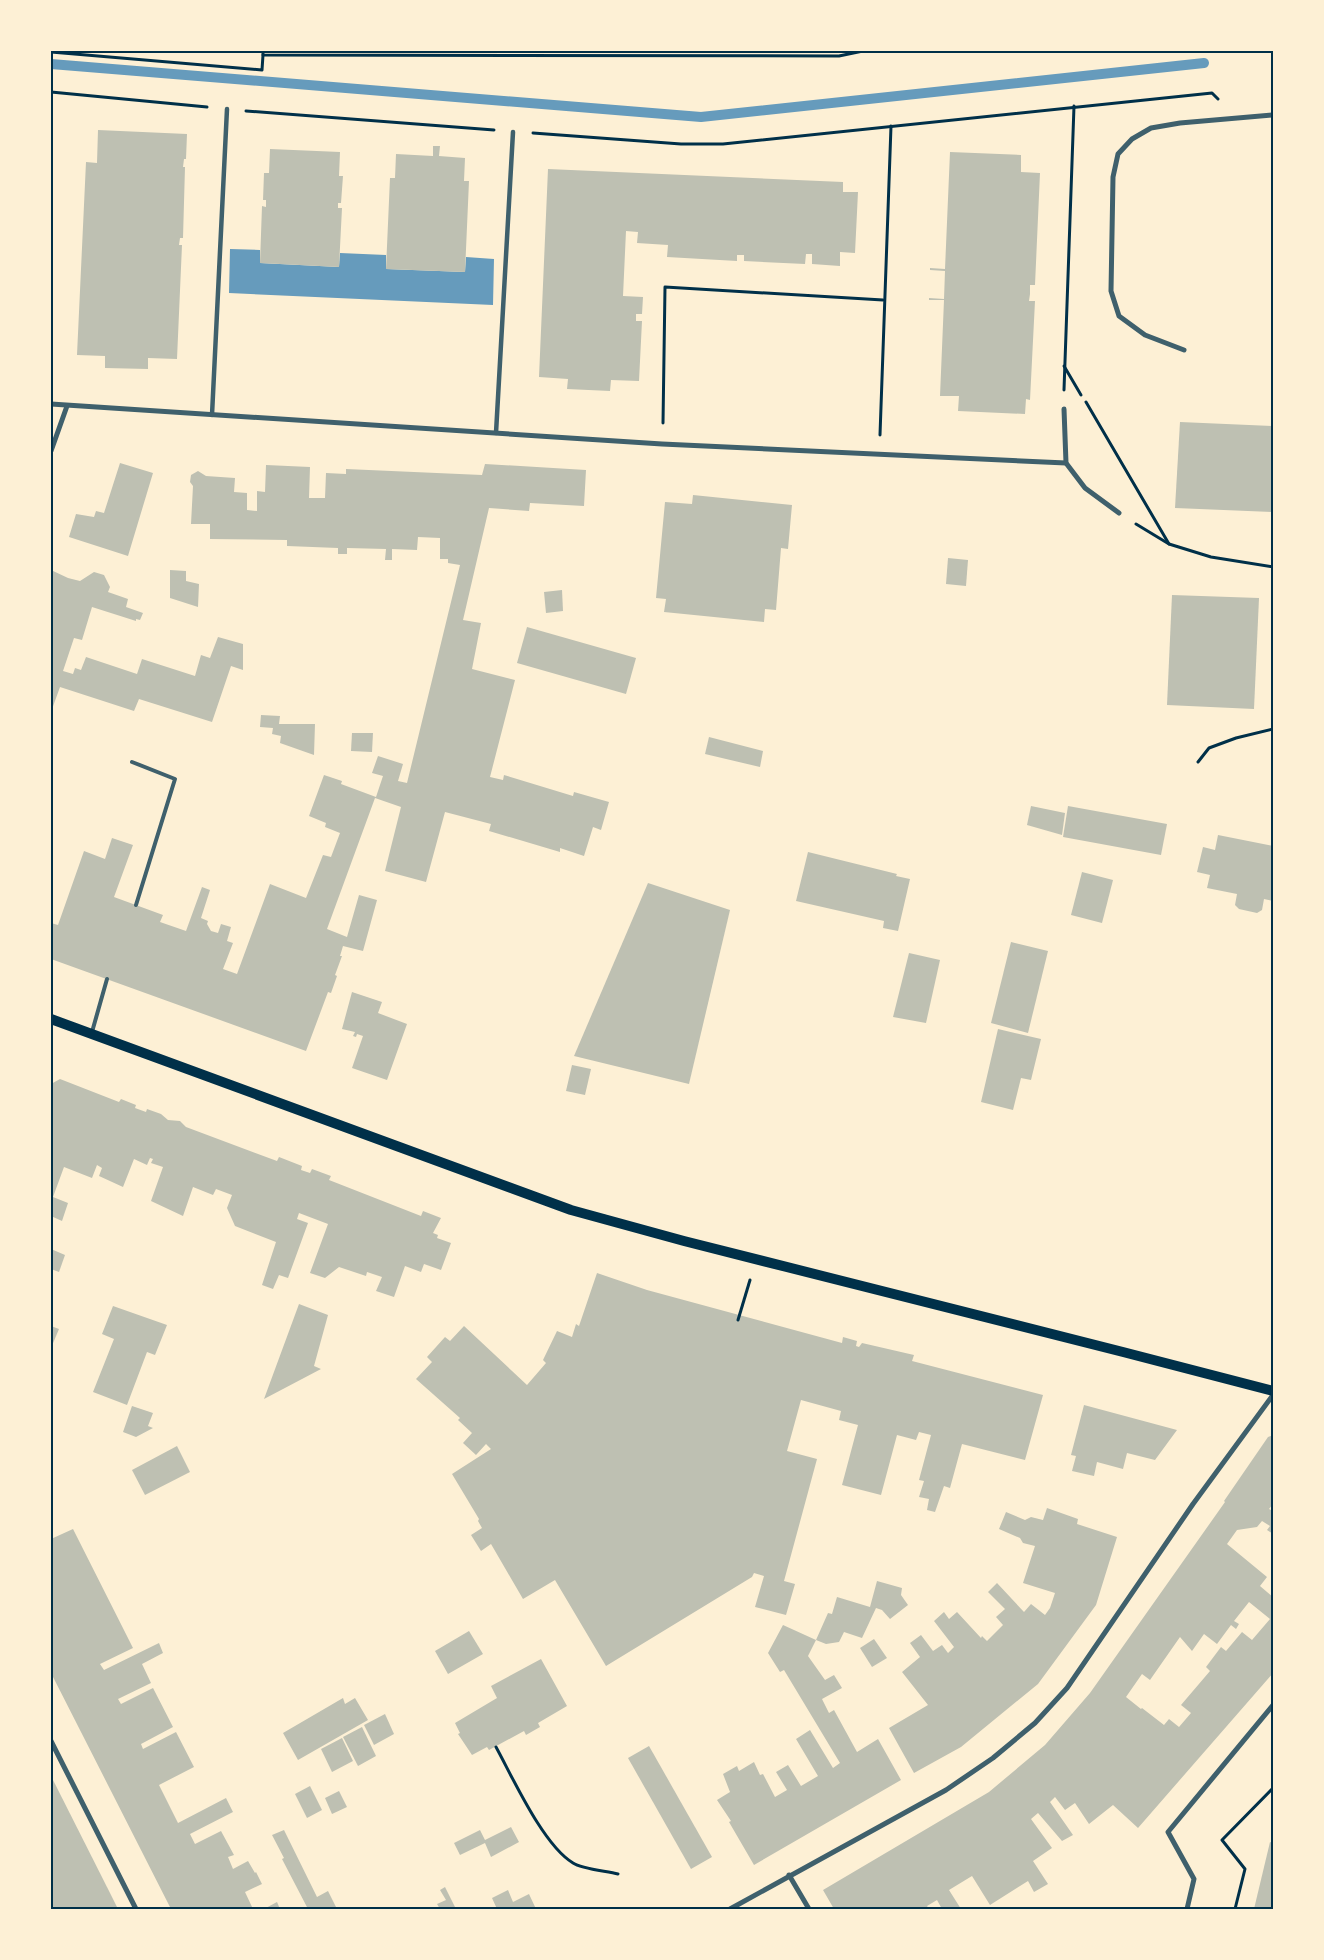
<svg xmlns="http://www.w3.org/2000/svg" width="1324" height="1960" font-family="Overpass,sans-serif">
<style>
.water{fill:#669bbc}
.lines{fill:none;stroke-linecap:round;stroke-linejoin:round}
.stream{stroke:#669bbc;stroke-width:10}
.building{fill:#bec0b2;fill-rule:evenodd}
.path{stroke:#003049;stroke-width:3}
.service{stroke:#3f606c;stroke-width:4}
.pedestrian{stroke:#3f606c;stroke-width:4.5}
.minor{stroke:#3f606c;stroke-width:5}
.secondary{stroke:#003049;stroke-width:10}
.neatline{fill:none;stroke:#003049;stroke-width:2}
</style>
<rect width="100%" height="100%" fill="#fdf0d5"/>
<!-- water -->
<polygon class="water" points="230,249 260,250 260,263 339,267 340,253 386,255 386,269 465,272 466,257 494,259 493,305 229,293"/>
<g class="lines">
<!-- stream -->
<polyline class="stream" points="51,64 701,117 1204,63"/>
</g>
<!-- building -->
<g class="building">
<polygon points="98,130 187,134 186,159 184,159 183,167 185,167 183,238 180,238 179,245 182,245 177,359 148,358 148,369 105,368 105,356 77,355 86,162 97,163"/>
<polygon points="433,146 440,146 439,156 465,158 464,181 469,181 465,272 386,269 390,178 395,178 396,154 433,156"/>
<polygon points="270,149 340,152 339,176 343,176 341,203 338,203 338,208 342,208 339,267 260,263 262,206 266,207 266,200 263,200 264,173 269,173"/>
<polygon points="950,152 1021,155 1021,172 1040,173 1035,285 1030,285 1030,294 1029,301 1035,301 1030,400 1026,399 1025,414 958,411 959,396 940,396 944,300 929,300 929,298 944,299 945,271 930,270 930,268 945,269"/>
<polygon points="548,169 843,182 843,192 858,192 855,253 840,252 840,266 812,264 812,254 806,254 805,264 744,261 744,255 737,255 737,261 667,257 668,245 637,243 638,232 626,231 623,296 643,297 642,314 636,314 636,321 642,321 639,381 611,380 610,391 567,389 568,379 539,377"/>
<polygon points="1180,422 1273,426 1273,512 1175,508"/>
<polygon points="120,463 153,473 128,556 69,537 76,514 94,517 96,511 104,513"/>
<polygon points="485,464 586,470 584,506 530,503 529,511 489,508 463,620 481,623 472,669 515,680 490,777 503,780 504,775 573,796 574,792 609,802 601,830 593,827 584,856 560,848 560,852 489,831 491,824 445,812 426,882 385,871 401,807 375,798 327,929 347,937 359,895 377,900 363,951 343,946 340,956 342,956 335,975 337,976 331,993 328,992 306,1051 51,959 51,923 58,925 84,851 105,859 112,838 133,845 114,897 163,915 160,922 186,931 202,887 210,890 201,918 208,921 207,924 211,931 218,933 221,924 231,927 227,941 233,943 223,969 237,974 270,884 306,898 323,855 331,857 340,833 325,827 326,823 309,816 324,775 342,781 341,784 376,797 383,776 372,773 378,756 403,764 398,781 407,783 460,565 448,563 448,559 440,559 440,538 418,537 417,550 392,549 392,560 385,560 386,549 347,548 347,554 338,554 338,548 287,546 287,540 210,539 210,524 191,524 193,486 190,482 191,475 198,471 206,476 235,478 234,492 247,493 247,510 257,511 257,491 265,492 266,465 310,467 309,498 325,498 326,473 346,474 346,469 482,475"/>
<polygon points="693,495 792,505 788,549 781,548 776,610 765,609 764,622 664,612 666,599 656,598 665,502 692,504"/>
<polygon points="948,558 968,560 966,586 946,584"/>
<polygon points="51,570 68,578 80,581 94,572 104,575 110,587 108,592 128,599 126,607 143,613 140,620 136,619 136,621 92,607 82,640 74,638 63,671 73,674 75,668 81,670 86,657 137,674 142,659 195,676 201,655 210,658 218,637 243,644 243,670 231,666 212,722 139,699 134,711 60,687 51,712"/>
<polygon points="170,570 186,571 186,581 199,584 198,607 170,598"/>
<polygon points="562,590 563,611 546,613 544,592"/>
<polygon points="1172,595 1259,598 1254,709 1167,705"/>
<polygon points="527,627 636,658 626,694 517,663"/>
<polygon points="261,715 280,716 279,724 315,724 314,755 280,743 281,736 272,734 273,728 260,727"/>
<polygon points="352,733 373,733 372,752 351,751"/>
<polygon points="709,737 763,751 760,767 705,754"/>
<polygon points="1031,806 1065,813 1062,835 1027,825"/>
<polygon points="1068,806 1167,824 1161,855 1063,837"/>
<polygon points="1218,835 1273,846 1273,901 1264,899 1262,910 1257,913 1239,909 1235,905 1237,894 1207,888 1210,875 1197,872 1203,847 1215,850"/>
<polygon points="808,852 897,874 896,876 910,879 898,931 883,928 884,921 796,901"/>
<polygon points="1082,872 1113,880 1102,923 1071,915"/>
<polygon points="648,883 730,910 689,1084 574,1056"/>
<polygon points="1011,942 1048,951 1028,1033 991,1023"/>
<polygon points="909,953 940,960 926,1023 893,1017"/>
<polygon points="352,992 382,1002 378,1013 407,1024 387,1080 352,1068 363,1036 357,1034 356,1037 353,1036 355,1032 342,1029"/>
<polygon points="998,1029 1041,1039 1031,1080 1021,1078 1013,1110 981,1102"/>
<polygon points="572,1065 591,1069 585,1095 566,1091"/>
<polygon points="60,1079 119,1102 121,1099 136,1105 135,1108 146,1112 147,1109 161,1114 168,1120 180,1121 186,1127 277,1161 279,1157 302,1166 301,1170 310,1173 312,1169 331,1176 329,1180 421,1216 423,1211 441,1218 433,1233 438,1235 437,1238 451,1243 441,1270 424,1264 421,1272 405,1266 394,1297 376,1291 382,1277 367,1272 366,1276 339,1267 325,1278 310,1273 328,1224 299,1213 297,1219 308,1223 288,1278 279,1275 273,1289 262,1285 276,1242 235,1226 227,1208 232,1195 216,1189 213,1195 193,1187 183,1216 151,1201 163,1167 151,1163 153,1159 150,1158 147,1165 134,1159 123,1187 99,1176 102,1168 97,1165 92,1178 64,1167 53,1197 68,1203 62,1221 51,1216 51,1084"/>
<polygon points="51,1249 65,1255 59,1272 51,1269"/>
<polygon points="597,1273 647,1290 842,1343 843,1337 857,1341 856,1346 859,1347 862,1343 914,1355 912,1361 1043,1395 1025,1460 962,1444 950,1488 944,1486 935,1512 927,1510 929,1499 919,1497 924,1481 919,1480 931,1435 919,1432 916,1440 897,1435 881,1495 842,1485 858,1425 839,1420 841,1411 801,1400 787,1451 817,1459 784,1581 795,1584 786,1615 755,1607 764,1576 754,1573 752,1577 606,1666 555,1580 523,1599 491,1544 481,1551 471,1535 482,1528 478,1521 479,1519 452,1474 491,1449 486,1444 476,1455 463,1443 472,1433 458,1420 460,1418 416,1379 432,1362 427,1357 445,1337 450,1341 464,1326 527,1385 546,1363 543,1360 557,1331 572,1337 576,1324 579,1326"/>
<polygon points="299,1304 328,1315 314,1366 321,1369 264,1399"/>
<polygon points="113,1306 167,1325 155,1355 147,1352 127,1405 93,1392 114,1339 102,1334"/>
<polygon points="51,1326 59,1329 51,1348"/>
<polygon points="1084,1405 1177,1430 1155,1460 1127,1453 1123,1469 1097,1462 1094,1476 1072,1471 1076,1456 1071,1455"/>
<polygon points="132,1406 153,1413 148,1426 153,1428 136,1437 123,1432"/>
<path d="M1273 1435V1504L1269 1509 1273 1511V1534L1267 1530 1270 1526 1262 1521 1257 1527 1237 1530 1227 1544 1267 1577 1260 1586 1273 1597V1673L1138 1828 1113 1805 1089 1824 1075 1803 1065 1810 1055 1797 1050 1802 1073 1835 1062 1841 1038 1813 1031 1819 1052 1848 1033 1861 1048 1884 1034 1892 1028 1881 990 1905 972 1876 949 1890 961 1909H942L937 1900 927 1906 929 1909H834L823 1890 989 1792 1045 1745 1090 1693 1225 1502 1224 1501 1268 1437ZM1249 1602 1270 1619 1252 1640 1242 1632 1226 1651 1221 1647 1206 1667 1210 1671 1181 1705 1191 1713 1179 1727 1169 1719 1164 1725 1142 1708 1141 1709 1126 1697 1142 1674 1150 1680 1180 1637 1192 1651 1204 1634 1217 1644 1231 1625 1236 1629 1239 1624 1234 1621Z"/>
<polygon points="177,1446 190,1472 145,1495 132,1470"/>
<polygon points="1047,1508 1078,1519 1077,1524 1117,1537 1096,1605 1038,1684 961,1747 914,1773 889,1728 928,1705 902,1672 920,1657 910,1643 921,1635 933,1651 942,1645 948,1653 954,1647 934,1621 944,1612 949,1619 957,1612 981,1638 982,1636 987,1641 1003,1625 996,1617 1005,1609 988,1592 997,1583 1024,1612 1031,1604 1045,1615 1050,1608 1055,1593 1023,1583 1035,1546 1023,1543 1020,1538 999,1529 1006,1512 1025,1520 1031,1517 1043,1520"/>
<polygon points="73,1529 133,1648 100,1664 104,1670 159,1643 163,1653 142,1664 151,1683 118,1699 121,1704 153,1688 173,1727 141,1744 143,1749 176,1732 194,1767 159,1785 178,1823 226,1798 233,1812 190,1834 195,1844 221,1831 234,1855 228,1857 233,1869 248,1861 255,1873 256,1872 262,1884 245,1892 253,1909 171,1909 51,1673 51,1539"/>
<polygon points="877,1581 902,1588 901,1595 908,1605 890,1619 882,1610 876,1608 862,1638 844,1632 839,1642 826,1644 816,1640 828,1613 832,1614 837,1597 870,1607"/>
<polygon points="783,1625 816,1640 808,1656 825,1680 834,1675 842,1688 822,1699 829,1713 834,1710 857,1752 878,1739 901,1780 754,1865 729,1822 731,1821 717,1800 730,1792 723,1774 737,1766 739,1771 754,1762 760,1775 763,1774 775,1797 787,1790 776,1772 788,1765 801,1786 818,1776 796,1739 810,1730 833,1768 840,1763 784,1670 780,1672 768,1653"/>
<polygon points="469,1631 483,1654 448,1674 435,1651"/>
<polygon points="874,1639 887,1658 872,1667 860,1648"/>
<polygon points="541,1659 567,1706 538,1723 540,1727 526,1735 524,1731 489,1750 487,1747 472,1755 458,1734 460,1733 455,1723 497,1698 491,1686"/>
<polygon points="343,1698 345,1704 355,1698 368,1720 298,1760 283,1733"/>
<polygon points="385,1714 394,1734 374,1745 364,1725"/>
<polygon points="362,1727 376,1756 358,1766 343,1737"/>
<polygon points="342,1738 353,1761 332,1772 321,1749"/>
<polygon points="649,1746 712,1857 691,1869 628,1758"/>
<polygon points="51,1776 110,1893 118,1909 51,1909"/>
<polygon points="310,1786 322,1810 307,1818 295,1794"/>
<polygon points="339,1791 347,1807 332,1814 325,1798"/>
<polygon points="511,1827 519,1842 491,1857 485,1843 460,1855 454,1843 480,1830 485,1840"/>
<polygon points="284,1830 317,1897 328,1891 337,1909 308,1909 282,1859 284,1858 272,1835"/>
<polygon points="1270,1842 1273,1843 1273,1909 1254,1909"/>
<polygon points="445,1887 456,1909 440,1909 437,1904 446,1900 440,1890"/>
<polygon points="508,1890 513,1902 529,1894 536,1909 497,1909 492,1898"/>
<polygon points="277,1902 280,1909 264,1909"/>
</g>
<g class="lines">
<!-- path -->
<g class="path">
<polyline points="263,51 263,55 839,56 863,51"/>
<polyline points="51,52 262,70 263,55"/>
<polyline points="51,92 207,107"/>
<polyline points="246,111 494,130"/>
<polyline points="533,133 681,144 723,144 1212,93 1218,99"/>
<polyline points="1064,366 1081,395"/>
<polyline points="1064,390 1074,106"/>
<polyline points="1086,402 1169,544"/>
<polyline points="663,423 665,287 883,300"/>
<polyline points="880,435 891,126"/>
<polyline points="1136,524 1169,544 1211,557 1273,567"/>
<polyline points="1198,762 1209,748 1236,738 1273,729"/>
<polyline points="738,1320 750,1280"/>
<path d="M496 1747C513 1778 543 1845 573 1863 582 1869 606 1871 618 1874"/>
<polyline points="1235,1909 1245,1869 1222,1840 1273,1788"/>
</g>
<!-- service -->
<g class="service">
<polyline points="132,762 175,779 136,905"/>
<polyline points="92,1032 107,979"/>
</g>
<!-- pedestrian -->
<g class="pedestrian">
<polyline points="212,415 227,109"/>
<polyline points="496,433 513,132"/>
</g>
<!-- minor -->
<g class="minor">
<polyline points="1184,350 1145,335 1119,316 1111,291 1113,177 1118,154 1132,139 1151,128 1180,123 1273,115"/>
<polyline points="51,404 662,444 1066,463"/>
<polyline points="1064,409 1066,463 1085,488 1119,513"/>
<polyline points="51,451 67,406"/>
<polyline points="51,1741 136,1909"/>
<polyline points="789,1875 809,1909"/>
<polyline points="730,1909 946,1790 993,1758 1035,1723 1067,1688 1193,1504 1273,1395"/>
<polyline points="1187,1909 1194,1879 1168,1832 1273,1705"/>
</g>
<!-- secondary -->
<polyline class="secondary" points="51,1019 571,1210 684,1241 1123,1352 1273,1391"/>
</g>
<!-- border -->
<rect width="1324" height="1960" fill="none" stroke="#fdf0d5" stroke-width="105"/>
<rect x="52" y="52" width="1220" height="1856" class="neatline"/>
</svg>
